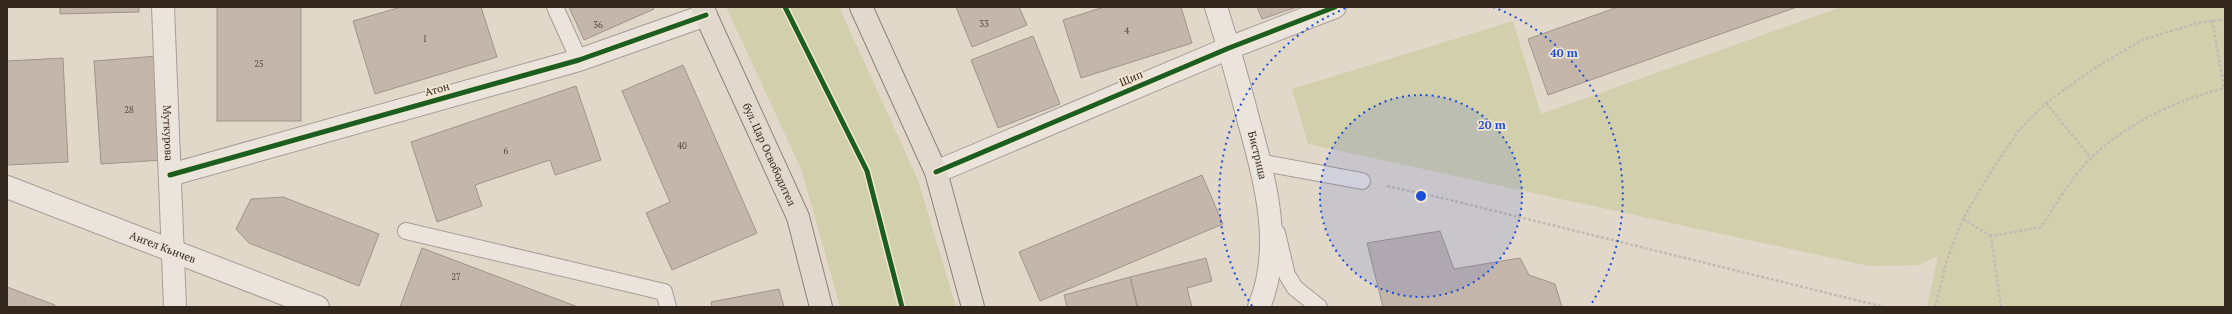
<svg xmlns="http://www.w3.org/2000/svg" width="2232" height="314" font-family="'PT Serif',serif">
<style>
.green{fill:#d2cfad}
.building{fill:#c4b6ab;stroke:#a0948a}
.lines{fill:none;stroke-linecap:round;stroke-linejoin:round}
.lane-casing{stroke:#a69d94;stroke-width:18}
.street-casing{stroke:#a69d94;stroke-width:24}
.primary-casing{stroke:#8b837a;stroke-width:24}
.path{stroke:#c2bbb3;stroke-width:2.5;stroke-dasharray:3 2;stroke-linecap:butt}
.lane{stroke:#eae4dc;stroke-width:16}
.street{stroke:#eae4dc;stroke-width:22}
.primary{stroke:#e1d9cd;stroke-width:22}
.cycleway-casing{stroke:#f2e6d0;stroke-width:8}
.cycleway{stroke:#1b5e20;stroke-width:5}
.ring{fill:none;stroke:#1d4ed8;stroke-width:2;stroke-dasharray:2 4}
.labels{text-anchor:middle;stroke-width:3.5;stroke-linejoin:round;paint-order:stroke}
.number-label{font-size:9px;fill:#574a40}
.street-label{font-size:11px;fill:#33261d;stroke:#f2e6d0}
.centre{fill:#1d4ed8;stroke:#f2e6d0;stroke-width:2}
.ring-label{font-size:12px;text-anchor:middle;font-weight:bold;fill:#1d4ed8;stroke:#f2e6d0;stroke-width:3.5;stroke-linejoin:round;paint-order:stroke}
</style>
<rect width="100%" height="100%" fill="#e1d8ca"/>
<!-- green -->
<g class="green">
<polygon points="726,7 839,7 918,180 956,307 840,307 802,171"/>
<polygon points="1841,7 2225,7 2225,307 1927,307 1938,256 1919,265 1869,266 1308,144 1292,89 1513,21 1541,114"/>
</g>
<!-- building -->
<g class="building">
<polygon points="60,7 139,7 139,12 60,14"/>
<rect x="217" y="7" width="84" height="114"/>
<polygon points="401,7 481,7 497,57 375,94 353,21"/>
<polygon points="569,7 653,7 654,9 584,40"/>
<polygon points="956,7 1019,7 1027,25 972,47"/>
<polygon points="1104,7 1181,7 1192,43 1081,78 1063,20"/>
<polygon points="1257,7 1297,7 1262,19"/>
<polygon points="1618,7 1797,7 1548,95 1528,39"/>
<polygon points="1033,36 1060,104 998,128 971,60"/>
<polygon points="157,56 163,160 101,164 94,61"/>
<polygon points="63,58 68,162 7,165 7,61"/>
<polygon points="683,65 757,233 672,270 646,213 670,202 622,91"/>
<polygon points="576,86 601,160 555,175 550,160 475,185 482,206 437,222 411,142"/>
<polygon points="1202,175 1223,224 1040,301 1019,252"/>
<polygon points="283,197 379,234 359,286 249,243 236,229 251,199"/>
<polygon points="1440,231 1454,269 1520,258 1529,275 1555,284 1562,307 1383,307 1367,243"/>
<polygon points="422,248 578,307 400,307"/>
<polygon points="1206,258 1212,281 1187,288 1192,307 1138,307 1130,277"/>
<polygon points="1130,277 1137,307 1067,307 1064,295"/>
<polygon points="7,287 55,305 55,307 7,307"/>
<polygon points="779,289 784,307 712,307 711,302"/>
</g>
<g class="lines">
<!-- lane casing -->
<g class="lane-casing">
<g id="lane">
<polyline points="555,7 579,60"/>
<polyline points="1259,162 1362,181"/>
<polyline points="406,231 664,292 668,307"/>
<polyline points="1277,233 1287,275 1295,288 1319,307"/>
</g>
</g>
<!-- street casing -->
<g class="street-casing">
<g id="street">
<path id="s1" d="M163 7 175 307"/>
<path id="s2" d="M1216 7C1228 45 1239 83 1249 122 1265 181 1284 247 1259 307"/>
<polyline points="936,172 1229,48 1335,7"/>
<polyline points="170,175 579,60 706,15"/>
<path id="s3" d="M7 187 318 307"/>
</g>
</g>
<!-- primary casing -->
<g class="primary-casing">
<g id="primary">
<path id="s4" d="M702 7 798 217 821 307"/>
<polyline points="861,7 936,172 973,307"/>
</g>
</g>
<!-- path -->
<g class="path">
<polyline points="2212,20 2224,88"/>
<polyline points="2046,103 2091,158"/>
<polyline points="1387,186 1442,198 1884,307"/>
<polyline points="1963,219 1991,236"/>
<polyline points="1935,307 1947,260 1963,219 1987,178 2019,130 2046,103 2093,69 2144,39 2198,23 2225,19"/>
<path d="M2001 307 1991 236 2041 227C2056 204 2071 178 2091 158 2127 123 2177 100 2225 88"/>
</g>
<!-- lane -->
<use href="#lane" class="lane"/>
<!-- street -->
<use href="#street" class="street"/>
<!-- primary -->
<use href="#primary" class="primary"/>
<!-- cycleway casing -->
<g class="cycleway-casing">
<g id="cycleway">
<polyline points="785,7 867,171 902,307"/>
<polyline points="936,172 1229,48 1335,7"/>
<polyline points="170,175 579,60 706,15"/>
</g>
</g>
<!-- cycleway -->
<use href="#cycleway" class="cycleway"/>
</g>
<!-- distance rings -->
<circle cx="1421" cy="196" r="101" fill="#1d4ed8" fill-opacity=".12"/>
<g class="ring">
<circle cx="1421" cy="196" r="101"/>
<path d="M1252 306A202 202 0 0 1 1349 7M1493 7A202 202 0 0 1 1590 306"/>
</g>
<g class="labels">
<!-- number labels -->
<g class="number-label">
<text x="984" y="27">33</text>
<text x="598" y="28">36</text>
<text x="1127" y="34">4</text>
<text x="425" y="42">1</text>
<text x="259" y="67">25</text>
<text x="129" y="113">28</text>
<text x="682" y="149">40</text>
<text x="506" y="154">6</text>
<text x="456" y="280">27</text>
</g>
<!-- street labels -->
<g class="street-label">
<text transform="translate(1131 78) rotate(-23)" y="4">Щип</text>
<text transform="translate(437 89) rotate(-16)" y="4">Атон</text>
<text dy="4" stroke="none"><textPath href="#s1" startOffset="126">Муткурова</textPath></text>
<text dy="4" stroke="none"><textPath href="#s4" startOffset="162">бул. Цар Освободител</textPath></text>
<text dy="4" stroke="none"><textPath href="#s2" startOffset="154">Бистрица</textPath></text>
<text dy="4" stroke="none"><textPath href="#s3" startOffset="167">Ангел Кънчев</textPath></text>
</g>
</g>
<circle cx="1421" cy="196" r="6" class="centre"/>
<g class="ring-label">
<text x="1564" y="57">40 m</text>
<text x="1492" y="129">20 m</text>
</g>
<!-- border -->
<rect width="2232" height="314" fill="none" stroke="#33261d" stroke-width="16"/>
</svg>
